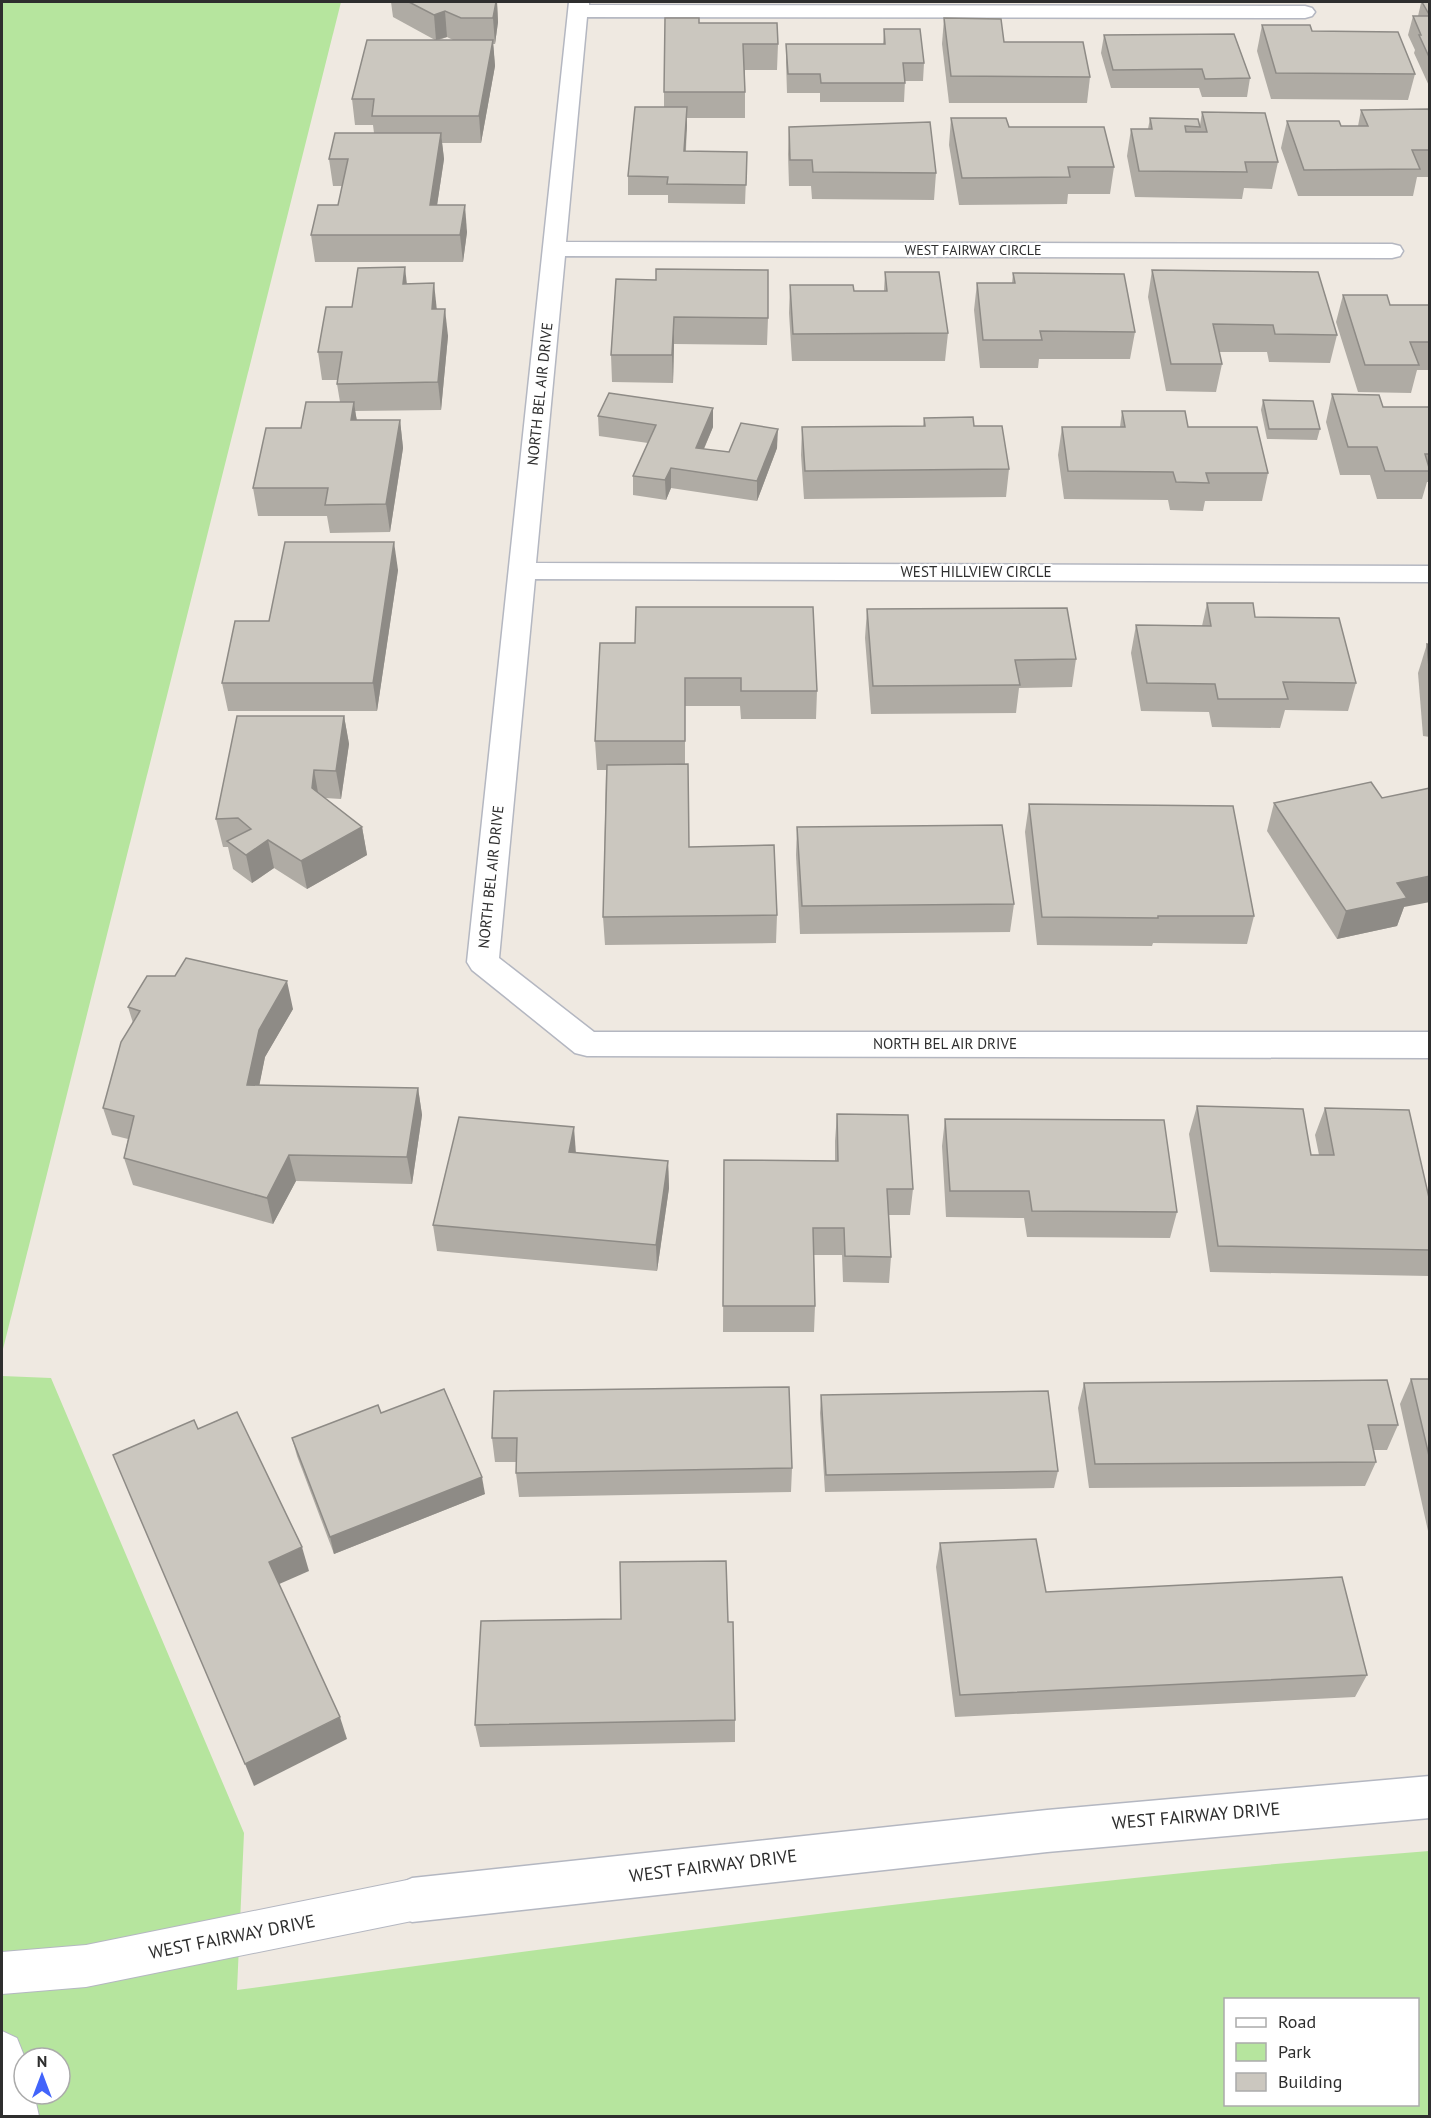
<svg xmlns="http://www.w3.org/2000/svg" width="1431" height="2118" font-family="'PT Sans',sans-serif">
<style>
.green{fill:#b6e59e;fill-rule:evenodd}
.lines{fill:none;stroke-linecap:round;stroke-linejoin:round}
.service-casing{stroke:#b4b7c1;stroke-width:2}
.minor-casing{stroke:#b4b7c1;stroke-width:3}
.service{fill:#fff;fill-rule:evenodd}
.minor{fill:#fff;fill-rule:evenodd}
.wall{fill:#afaba4;fill-rule:evenodd}
.shaded-wall{fill:#8e8b86}
.building{fill:#cbc7bf;stroke:#8e8b86;stroke-width:1.5}
.labels{text-anchor:middle;stroke-width:4.5;stroke-linejoin:round;paint-order:stroke}
.far-street-label{font-size:14px;fill:#2e2e2e;stroke:#fff}
.street-label{font-size:15px;fill:#2e2e2e;stroke:#fff}
.near-street-label{font-size:18px;fill:#2e2e2e;stroke:#fff}
</style>
<rect width="100%" height="100%" fill="#efe9e1"/>
<!-- green -->
<g class="green">
<polygon points="2,2 341,2 2,1353"/>
<path d="M2 1376 51 1378 244 1833 237 1990C634 1937 1030 1882 1429 1851V2116H2ZM1226 2000H1418V2104H1226ZM24 2058H60V2094H24Z"/>
</g>
<g class="lines">
<!-- service casing -->
<g class="service-casing">
<g id="service">
<polygon points="412,1879 427,1885 433,1900 427,1915 412,1921 86,1987 2,1994 2,1952 86,1945"/>
<polygon points="2,2031 17,2038 25,2058 24,2094 34,2094 39,2116 2,2116"/>
</g>
</g>
<!-- minor casing -->
<g class="minor-casing">
<g id="minor">
<polygon points="569,2 589,2 589,5 1305,6 1312,8 1315,12 1312,16 1305,18 587,17 566,242 1392,244 1400,246 1403,251 1400,256 1392,258 565,256 536,563 1430,566 1430,582 535,579 499,958 594,1032 1430,1032 1430,1058 587,1056 575,1053 472,970 467,962"/>
<polygon points="1430,1776 1430,1818 1047,1852 412,1922 397,1915 390,1900 397,1885 412,1878 1047,1810"/>
</g>
</g>
<!-- service -->
<use href="#service" class="service"/>
<!-- minor -->
<use href="#minor" class="minor"/>
</g>
<!-- wall -->
<g class="wall">
<path d="M391 2H497L498 22 495 44H493L495 66 481 143H442L444 159 437 205 467 232 463 262H315L311 235 338 205 342 186H333L329 159 374 133 373 125H355L352 99 435 40 393 17ZM447 37 453 40H439Z"/>
<polygon points="1420,2 1430,2 1430,88 1414,53 1415,50 1408,35 1413,16 1418,16 1421,3"/>
<polygon points="944,18 1090,77 1087,103 949,103 942,44"/>
<polygon points="699,23 778,44 777,70 745,70 745,118 687,118 686,151 747,152 745,204 668,203 668,195 628,195 628,176 664,107 664,92"/>
<polygon points="1262,25 1312,31 1415,74 1408,100 1271,99 1257,51"/>
<polygon points="884,29 924,63 923,81 905,81 904,102 820,102 820,93 787,93 786,62 786,44 883,44"/>
<polygon points="1104,35 1250,78 1247,97 1202,97 1199,88 1111,88 1101,53"/>
<polygon points="1361,110 1430,112 1430,177 1417,177 1413,196 1298,196 1281,148 1287,121 1341,126 1358,126"/>
<polygon points="1202,112 1278,162 1272,189 1244,188 1242,199 1135,197 1127,156 1131,129 1148,129 1150,118 1200,125"/>
<polygon points="951,118 1009,127 1114,167 1110,194 1068,194 1067,204 959,205 949,145"/>
<polygon points="789,127 936,173 934,200 812,199 811,186 789,186 788,154"/>
<polygon points="1152,270 1337,335 1330,363 1269,362 1267,352 1219,352 1222,364 1216,392 1166,391 1148,297"/>
<polygon points="885,272 948,333 945,361 792,361 789,313 790,285 854,291 884,291"/>
<polygon points="1013,273 1135,332 1130,359 1039,359 1038,368 980,368 974,310 977,283 1012,283"/>
<polygon points="616,279 768,318 767,345 674,344 673,383 612,382 611,355"/>
<polygon points="407,284 437,309 448,336 441,410 355,411 357,420 400,420 403,448 390,532 330,533 327,516 258,516 253,488 301,428 340,402 337,384 338,380 322,380 318,352 352,307"/>
<polygon points="1343,295 1390,305 1430,305 1430,370 1417,370 1411,393 1358,392 1336,322"/>
<polygon points="1332,394 1383,407 1430,407 1430,482 1427,482 1422,499 1377,499 1370,475 1340,475 1326,422"/>
<polygon points="1263,400 1320,429 1317,440 1267,439 1261,410"/>
<polygon points="713,408 713,427 704,449 729,452 777,448 757,501 671,488 666,500 633,495 633,476 648,443 599,436 598,416"/>
<polygon points="1122,411 1188,427 1268,473 1262,501 1205,501 1203,511 1170,510 1168,500 1064,499 1058,455 1062,427 1120,427"/>
<polygon points="924,418 974,426 1009,469 1006,497 804,499 801,455 802,427 923,426"/>
<polygon points="398,570 377,711 228,711 222,683 269,621"/>
<polygon points="1207,603 1255,617 1356,683 1348,711 1285,710 1280,728 1212,727 1209,712 1141,711 1131,653 1136,625 1202,626"/>
<polygon points="867,609 1076,659 1072,687 1019,688 1016,713 871,714 865,638"/>
<polygon points="600,643 817,691 816,719 741,719 740,706 685,706 685,764 689,847 777,915 776,943 605,945 603,917 606,770 597,770 595,741"/>
<polygon points="1427,644 1430,645 1430,737 1423,736 1418,673"/>
<polygon points="344,716 349,744 341,799 325,798 362,827 367,855 307,889 274,868 252,883 233,869 228,847 223,847 216,819"/>
<polygon points="1274,803 1404,907 1397,926 1337,939 1267,831"/>
<polygon points="1029,804 1254,916 1247,944 1153,943 1152,946 1037,945 1025,832"/>
<polygon points="797,827 1014,904 1010,932 800,934 796,855"/>
<polygon points="128,1007 293,1009 265,1057 259,1085 418,1088 422,1115 412,1184 296,1181 273,1224 133,1185 124,1158 128,1139 112,1135 103,1108 133,1023"/>
<polygon points="1197,1106 1311,1155 1319,1155 1315,1135 1325,1108 1430,1202 1429,1276 1210,1272 1189,1134"/>
<polygon points="837,1114 913,1189 910,1215 889,1215 891,1257 889,1283 843,1282 842,1255 814,1255 815,1306 814,1332 723,1332 724,1160 835,1161 835,1141"/>
<polygon points="945,1119 1177,1212 1170,1238 1027,1237 1024,1218 946,1217 942,1146"/>
<polygon points="576,1153 668,1161 669,1188 657,1271 437,1251 433,1225"/>
<polygon points="1411,1379 1430,1379 1430,1540 1400,1404"/>
<polygon points="1084,1383 1398,1425 1387,1450 1374,1450 1376,1462 1365,1486 1089,1488 1078,1408"/>
<polygon points="494,1391 792,1468 791,1492 519,1497 516,1473 516,1462 495,1462 492,1438"/>
<polygon points="821,1395 1058,1471 1054,1488 825,1492 820,1413"/>
<polygon points="381,1413 485,1494 334,1554 297,1456 292,1438"/>
<polygon points="940,1543 1046,1592 1367,1675 1355,1697 955,1717 936,1567"/>
<polygon points="728,1622 735,1720 735,1742 480,1747 475,1725"/>
</g>
<!-- shaded-wall -->
<g class="shaded-wall">
<polygon points="496,2 497,2 498,22 495,44 493,18"/>
<polygon points="445,11 447,37 436,40 434,15"/>
<polygon points="493,40 495,66 481,143 479,116"/>
<polygon points="687,107 687,126 684,170 684,151"/>
<polygon points="441,133 444,159 433,232 430,205"/>
<polygon points="465,205 467,232 463,262 460,235"/>
<polygon points="405,267 408,294 403,284"/>
<polygon points="434,283 437,311 432,309"/>
<polygon points="445,309 448,336 441,410 438,382"/>
<polygon points="674,317 674,344 673,383 672,355"/>
<polygon points="354,402 358,430 351,420"/>
<polygon points="713,408 713,427 696,467 696,448"/>
<polygon points="400,420 403,448 390,532 386,504"/>
<polygon points="778,429 777,448 757,501 757,481"/>
<polygon points="671,468 671,488 666,500 665,480"/>
<polygon points="394,542 398,570 377,711 373,683"/>
<polygon points="344,716 349,744 341,799 336,771"/>
<polygon points="314,770 319,798 312,788"/>
<polygon points="362,827 367,855 307,889 301,861"/>
<polygon points="268,840 274,868 252,883 246,855"/>
<polygon points="1430,876 1430,902 1404,907 1397,926 1337,939 1346,911 1397,883"/>
<polygon points="287,981 293,1009 265,1057 254,1112 247,1085 259,1030"/>
<polygon points="418,1088 422,1115 412,1184 407,1157"/>
<polygon points="574,1127 576,1154 569,1152"/>
<polygon points="289,1155 296,1181 273,1224 267,1198"/>
<polygon points="668,1161 669,1188 657,1271 656,1245"/>
<polygon points="482,1477 485,1494 334,1554 330,1537"/>
<polygon points="302,1547 309,1571 277,1585 269,1562"/>
<polygon points="340,1717 347,1739 254,1786 245,1764"/>
</g>
<!-- building -->
<g class="building">
<polygon points="409,2 496,2 493,18 461,18 445,11 434,15"/>
<polygon points="1422,2 1430,2 1430,16"/>
<polygon points="1413,16 1430,16 1430,59 1419,35 1421,35"/>
<polygon points="665,18 699,18 699,23 777,23 778,44 743,44 745,92 664,92"/>
<polygon points="944,18 1001,19 1004,42 1083,42 1090,77 951,76"/>
<polygon points="1262,25 1310,25 1312,31 1398,32 1415,74 1276,73"/>
<polygon points="884,29 920,29 924,63 903,63 905,83 821,83 820,74 788,74 786,44 885,44"/>
<polygon points="1234,34 1250,78 1205,79 1202,69 1113,70 1104,35"/>
<polygon points="367,40 493,40 479,116 372,116 374,99 352,99"/>
<polygon points="635,107 687,107 684,151 747,152 746,185 667,184 668,177 628,176"/>
<polygon points="1428,109 1430,112 1430,150 1412,150 1420,169 1304,170 1287,121 1339,121 1341,126 1368,126 1361,110"/>
<polygon points="1202,112 1265,113 1278,162 1245,162 1247,172 1139,171 1131,129 1152,129 1150,118 1198,119 1200,127 1185,126 1186,132 1207,132"/>
<polygon points="951,118 1006,118 1009,127 1104,127 1114,167 1068,167 1070,177 962,178"/>
<polygon points="930,122 936,173 813,172 812,160 790,160 789,127"/>
<polygon points="335,133 441,133 430,205 465,205 460,235 311,235 318,205 338,205 348,159 329,159"/>
<polygon points="405,267 403,284 434,283 432,309 445,309 438,382 337,384 342,352 318,352 326,307 352,307 358,268"/>
<polygon points="656,269 768,270 768,318 674,317 672,355 611,355 616,279 656,280"/>
<polygon points="1152,270 1318,272 1337,335 1275,334 1273,325 1213,324 1222,364 1171,364"/>
<polygon points="885,272 939,272 948,333 793,334 790,285 853,285 854,291 887,291"/>
<polygon points="1013,273 1124,274 1135,332 1040,331 1042,340 983,340 977,283 1015,283"/>
<polygon points="1343,295 1387,295 1390,305 1430,305 1430,342 1410,342 1419,365 1365,365"/>
<polygon points="609,393 713,408 696,448 729,452 741,423 778,429 757,481 671,468 665,480 633,476 656,425 598,416"/>
<polygon points="1332,394 1379,395 1383,407 1430,407 1430,454 1425,454 1430,471 1385,471 1377,447 1348,447"/>
<polygon points="1263,400 1313,401 1320,429 1269,429"/>
<polygon points="306,402 354,402 351,420 400,420 386,504 325,505 328,488 253,488 266,428 301,428"/>
<polygon points="1122,411 1185,411 1188,427 1257,427 1268,473 1206,473 1209,483 1176,482 1173,472 1068,471 1062,427 1125,427"/>
<polygon points="973,417 974,426 1002,426 1009,469 805,471 802,427 925,426 924,418"/>
<polygon points="285,542 394,542 373,683 222,683 235,621 269,621"/>
<polygon points="1207,603 1253,603 1255,617 1339,618 1356,683 1283,682 1288,699 1218,699 1215,684 1147,683 1136,625 1211,626"/>
<polygon points="636,607 813,607 817,691 741,691 741,678 685,678 685,741 595,741 600,643 635,643"/>
<polygon points="1067,608 1076,659 1015,660 1020,685 873,686 867,609"/>
<polygon points="1427,644 1430,645 1430,679"/>
<polygon points="237,716 344,716 336,771 314,770 312,788 362,827 301,861 268,840 246,855 227,841 251,829 238,818 216,819"/>
<polygon points="688,764 689,847 774,845 777,915 603,917 607,765"/>
<polygon points="1371,782 1382,798 1430,788 1430,876 1397,883 1407,898 1346,911 1274,803"/>
<polygon points="1029,804 1233,806 1254,916 1158,916 1158,918 1042,917"/>
<polygon points="1002,825 1014,904 802,906 797,827"/>
<polygon points="186,958 287,981 259,1030 247,1085 418,1088 407,1157 289,1155 267,1198 124,1158 134,1116 103,1108 121,1042 140,1011 128,1007 147,976 175,976"/>
<polygon points="1197,1106 1303,1109 1311,1155 1334,1155 1325,1108 1409,1110 1430,1202 1430,1250 1218,1246"/>
<polygon points="837,1114 908,1115 913,1189 887,1189 891,1257 845,1256 844,1228 813,1228 815,1306 723,1306 724,1160 838,1161"/>
<polygon points="459,1117 574,1127 569,1152 668,1161 656,1245 433,1225"/>
<polygon points="945,1119 1164,1120 1177,1212 1032,1211 1029,1191 950,1191"/>
<polygon points="1411,1379 1430,1379 1430,1460"/>
<polygon points="1387,1380 1398,1425 1368,1425 1376,1462 1095,1464 1084,1383"/>
<polygon points="789,1387 792,1468 516,1473 517,1438 492,1438 494,1391"/>
<polygon points="444,1389 482,1477 330,1537 292,1438 378,1405 381,1413"/>
<polygon points="1048,1391 1058,1471 826,1475 821,1395"/>
<polygon points="237,1412 302,1547 269,1562 340,1717 245,1764 113,1455 194,1420 198,1429"/>
<polygon points="1036,1539 1046,1592 1342,1577 1367,1675 960,1695 940,1543"/>
<polygon points="726,1561 728,1622 733,1622 735,1720 475,1725 481,1621 621,1619 620,1562"/>
</g>
<g class="labels">
<!-- far-street labels -->
<g class="far-street-label">
<text x="973" y="255">WEST FAIRWAY CIRCLE</text>
</g>
<!-- street labels -->
<g class="street-label">
<text transform="translate(540 394) rotate(-84)" y="5">NORTH BEL AIR DRIVE</text>
<text x="976" y="577">WEST HILLVIEW CIRCLE</text>
<text transform="translate(491 877) rotate(-84)" y="5">NORTH BEL AIR DRIVE</text>
<text x="945" y="1049">NORTH BEL AIR DRIVE</text>
</g>
<!-- near-street labels -->
<g class="near-street-label">
<text transform="translate(1196 1816) rotate(-5)" y="6">WEST FAIRWAY DRIVE</text>
<text transform="translate(713 1866) rotate(-7)" y="6">WEST FAIRWAY DRIVE</text>
<text transform="translate(232 1937) rotate(-11)" y="6">WEST FAIRWAY DRIVE</text>
</g>
</g>
<!-- border -->
<rect width="1431" height="2118" fill="none" stroke="#2e2e2e" stroke-width="6"/>
<!-- legend -->
<rect x="1224" y="1998" width="195" height="108" fill="#ffffff" stroke="#ababab" stroke-width="1.5"/>
<rect x="1236" y="2018" width="30" height="9" fill="#ffffff" stroke="#ababab" stroke-width="1.5"/>
<text x="1278" y="2028" font-size="18" fill="#2e2e2e">Road</text>
<rect x="1236" y="2043" width="30" height="18" fill="#b6e59e" stroke="#ababab" stroke-width="1.5"/>
<text x="1278" y="2058" font-size="18" fill="#2e2e2e">Park</text>
<rect x="1236" y="2073" width="30" height="18" fill="#cbc7bf" stroke="#ababab" stroke-width="1.5"/>
<text x="1278" y="2088" font-size="18" fill="#2e2e2e">Building</text>
<!-- north arrow -->
<g transform="translate(42 2076)"><circle r="28" fill="#ffffff" stroke="#ababab" stroke-width="1.5"/>
<path d="M0-4.5L10 22L0 15L-10 22Z" fill="#4264fb"/>
<text y="-9" font-size="16" font-weight="bold" text-anchor="middle" fill="#2e2e2e">N</text>
</g>
</svg>
